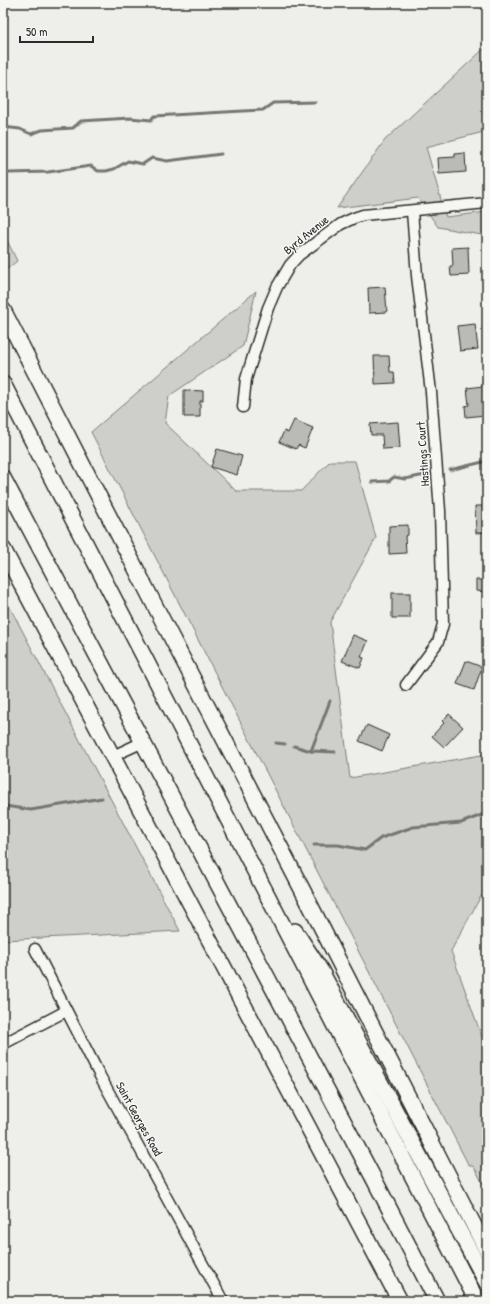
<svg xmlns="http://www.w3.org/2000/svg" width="490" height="1304" font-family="'Patrick Hand',sans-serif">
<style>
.green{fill:#cececa;stroke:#7c7c7a}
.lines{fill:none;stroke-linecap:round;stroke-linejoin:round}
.stream{stroke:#757573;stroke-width:3}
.building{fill:#babab7;stroke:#2b2b2b}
.minor-casing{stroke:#2b2b2b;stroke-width:13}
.highway-casing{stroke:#2b2b2b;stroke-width:18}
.minor{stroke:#f6f6f2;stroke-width:10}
.highway{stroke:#f6f6f2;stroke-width:15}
.labels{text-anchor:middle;stroke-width:3;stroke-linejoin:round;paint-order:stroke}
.street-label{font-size:12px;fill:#2b2b2b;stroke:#f6f6f2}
</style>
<rect width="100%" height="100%" fill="#eeeeea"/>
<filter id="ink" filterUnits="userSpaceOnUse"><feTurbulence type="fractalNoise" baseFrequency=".025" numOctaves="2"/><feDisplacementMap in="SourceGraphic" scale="8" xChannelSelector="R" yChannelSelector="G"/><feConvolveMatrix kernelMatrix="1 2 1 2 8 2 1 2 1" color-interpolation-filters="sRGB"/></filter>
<g filter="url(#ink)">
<!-- green -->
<g class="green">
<polygon points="487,46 487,131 426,147 446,217 487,212 487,236 438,227 418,198 337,208 385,140"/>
<polygon points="3,232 17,261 7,269 3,261"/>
<polygon points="256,291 243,346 169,396 165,423 236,491 301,491 330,461 355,461 376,538 330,622 350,778 487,754 487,896 481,896 451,951 487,1051 487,1191 474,1167 468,1164 91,432"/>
<polygon points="3,594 180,931 3,940"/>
</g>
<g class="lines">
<!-- stream -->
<g class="stream">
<polyline points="3,127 20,129 31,134 42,130 73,128 81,121 130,118 151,120 154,116 263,110 273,103 315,102"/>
<polyline points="9,173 48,172 91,166 98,171 106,171 114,169 128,161 143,164 152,158 167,161 221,154"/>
<polyline points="450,470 487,461"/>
<polyline points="372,482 389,481 394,477 405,479 430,474"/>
<polyline points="276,743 285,744"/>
<polyline points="294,746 311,751 335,752"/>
<polyline points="311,751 330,701"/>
<polyline points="3,806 5,806 31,810 102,798"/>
<polyline points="314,845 338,845 365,850 381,838 413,827 461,823 487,813"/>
</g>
</g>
<!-- building -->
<g class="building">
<polygon points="465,153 466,172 439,174 438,158 455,157 455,154"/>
<polygon points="468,247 469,275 451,276 450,266 453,266 452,248"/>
<polygon points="385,287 387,312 369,313 368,288"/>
<polygon points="475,324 478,349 460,351 457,326"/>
<polygon points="374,356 389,356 390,372 394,372 395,383 375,384"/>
<polygon points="483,386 485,415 466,417 465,406 469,405 467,388"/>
<polygon points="184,390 203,391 203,401 200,401 200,417 184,417"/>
<polygon points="294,420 313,428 305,448 298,445 296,449 279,442 284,431 288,433"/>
<polygon points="398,422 400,448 383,449 382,435 371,435 370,424"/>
<polygon points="217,449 242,456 237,475 211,467"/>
<polygon points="475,506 487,506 487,532 476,533"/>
<polygon points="408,525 408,535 405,536 406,553 389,554 389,526"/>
<polygon points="476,580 487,580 487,592 476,591"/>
<rect x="392" y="593" width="18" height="25"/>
<polygon points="353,635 368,641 361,657 364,658 360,668 342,661"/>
<polygon points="466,661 482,667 474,690 457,684"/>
<polygon points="449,714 463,727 444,747 432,736 444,723 442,721"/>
<polygon points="367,725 389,735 382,751 359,741"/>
</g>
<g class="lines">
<!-- minor casing -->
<g class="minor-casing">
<g id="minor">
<polyline points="243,407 246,379 268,308 277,287 290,265 299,255 341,224 354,218 363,215 487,203"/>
<polyline points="406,685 438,642 443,624 440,511 431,392 417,276 412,211"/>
<polyline points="113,756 143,742"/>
<polyline points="35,949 100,1076 223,1301"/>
<polyline points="3,1044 66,1011"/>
</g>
</g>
<!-- highway casing -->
<g class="highway-casing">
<g id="highway">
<polyline points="3,310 152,600 305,895 487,1251"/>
<polyline points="3,384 477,1301"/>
<polyline points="3,478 375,1181 437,1301"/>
<polyline points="3,549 400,1301"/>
<polyline points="295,931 321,971 487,1283"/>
</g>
</g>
<!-- minor -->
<use href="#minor" class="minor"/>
<!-- highway -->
<use href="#highway" class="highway"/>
</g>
</g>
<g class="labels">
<!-- street labels -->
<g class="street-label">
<text transform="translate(306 235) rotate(-39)" y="4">Byrd Avenue</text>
<text transform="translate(423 454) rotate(-94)" y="4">Hastings Court</text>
<text transform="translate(139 1119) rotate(61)" y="4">Saint Georges Road</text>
</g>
</g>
<!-- margin -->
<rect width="490" height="1304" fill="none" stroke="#f6f6f2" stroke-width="16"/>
<rect x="8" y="8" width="474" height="1288" fill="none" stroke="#2b2b2b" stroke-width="1.5" filter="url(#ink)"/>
<!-- scale -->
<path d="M20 36v6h73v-6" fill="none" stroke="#2b2b2b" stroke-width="2"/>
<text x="26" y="36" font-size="12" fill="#2b2b2b" stroke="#f6f6f2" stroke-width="3" paint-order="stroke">50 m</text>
</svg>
